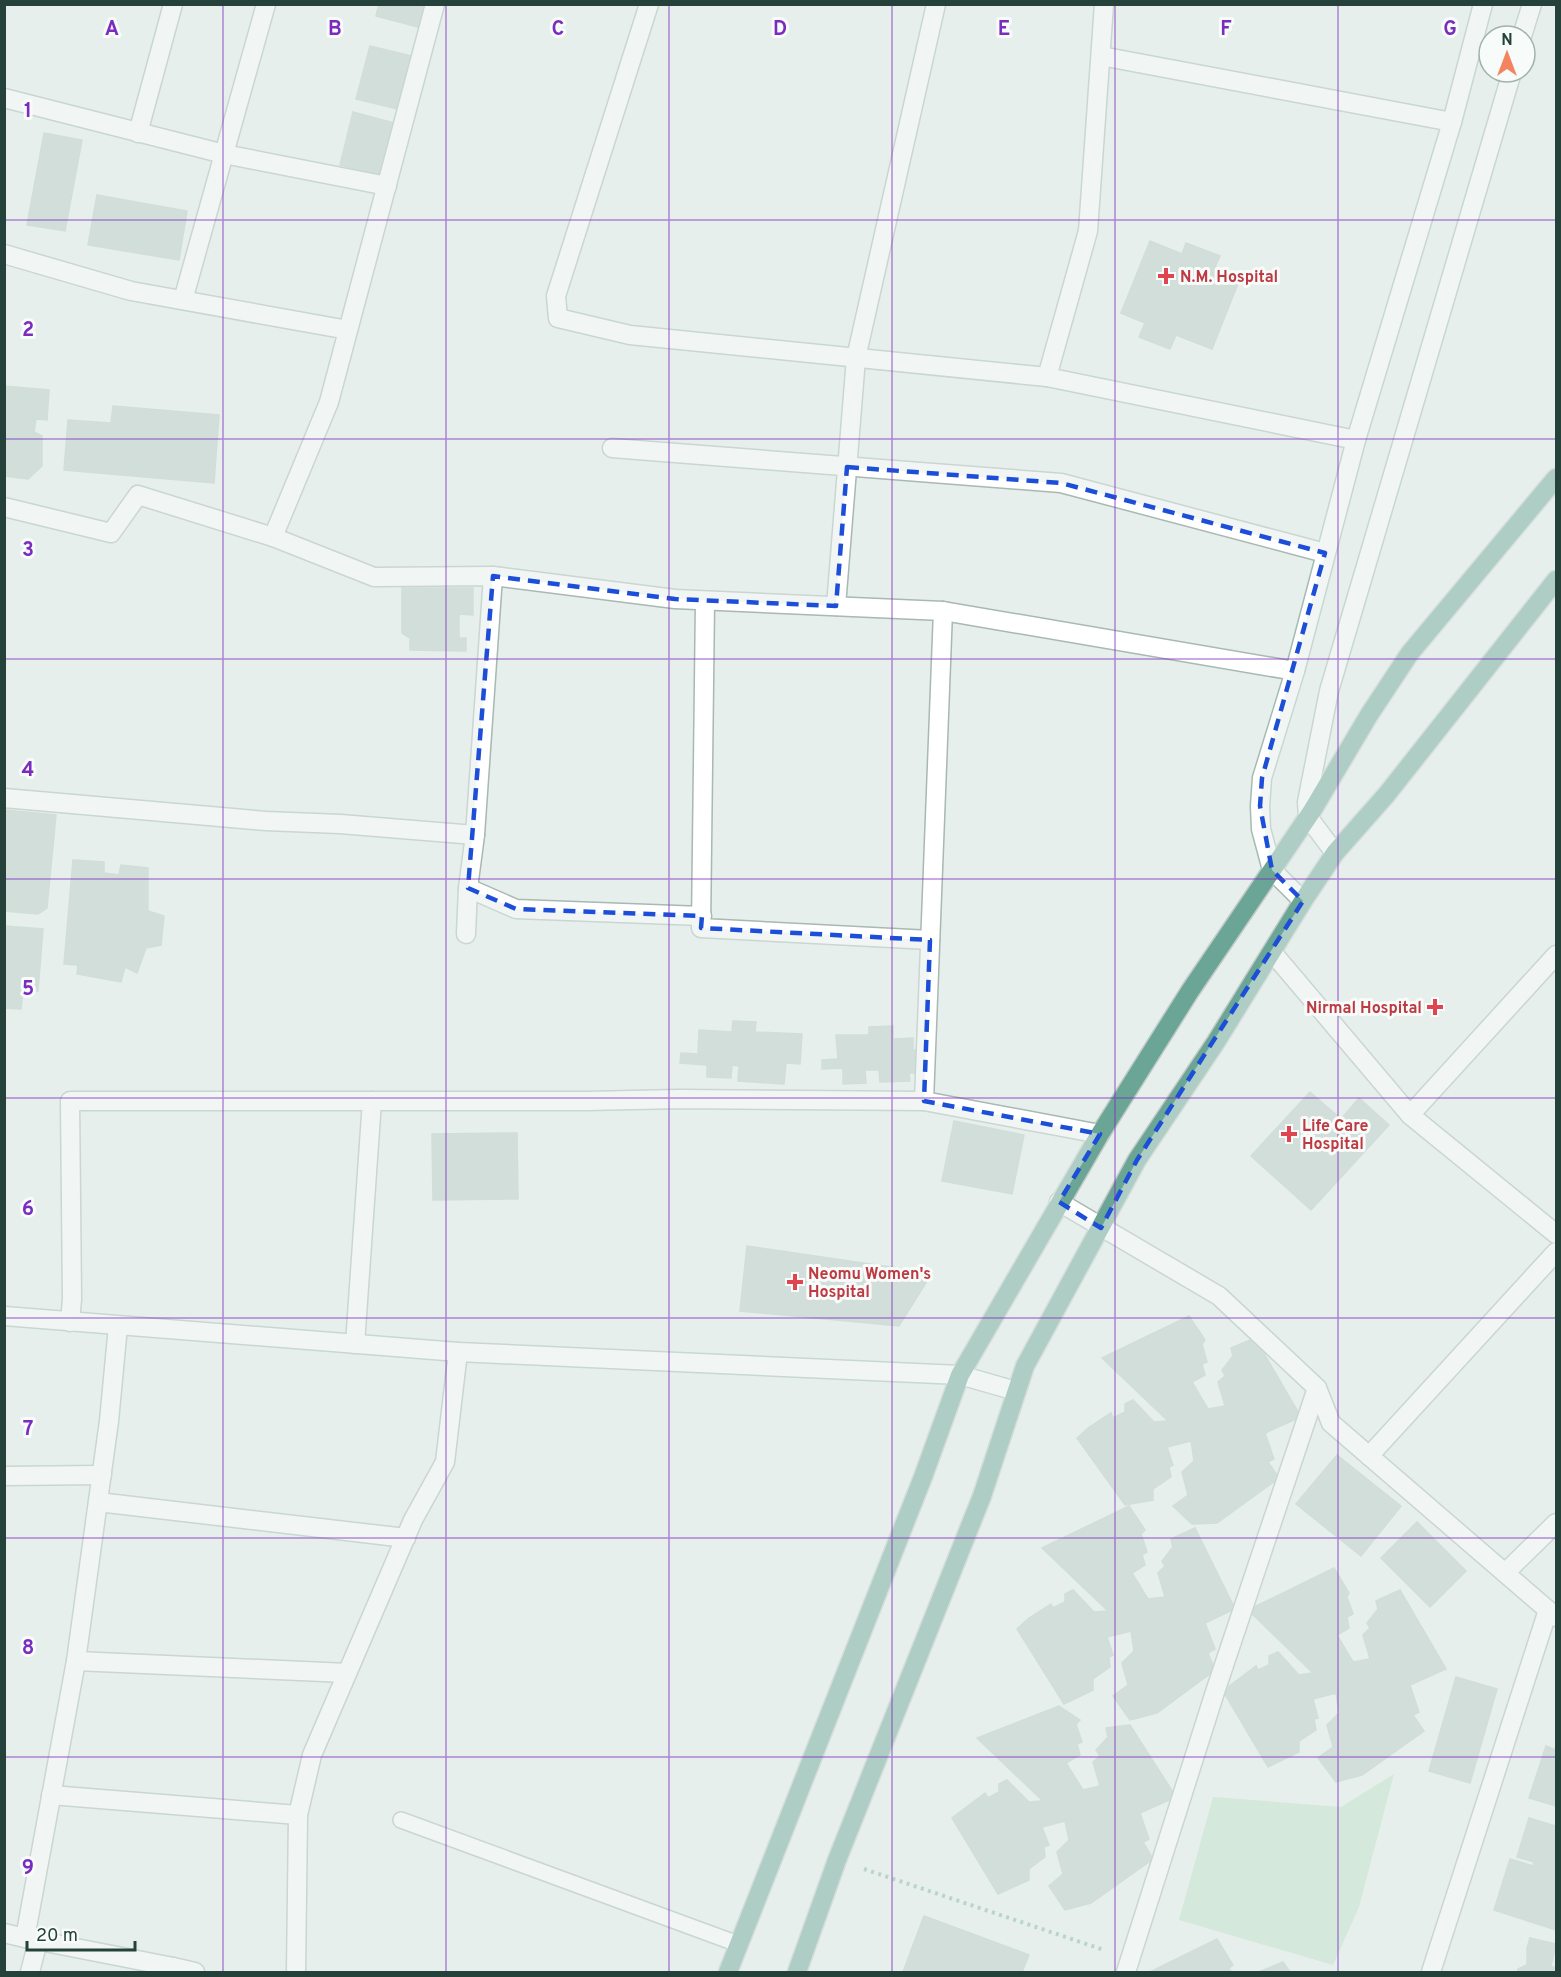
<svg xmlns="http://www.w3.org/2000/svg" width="1561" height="1977" font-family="Overpass,sans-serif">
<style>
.green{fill:#bfe0c8}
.building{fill:#bbcac4;stroke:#b8c9c2;stroke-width:1.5}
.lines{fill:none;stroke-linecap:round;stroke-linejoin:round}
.lane-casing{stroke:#a8b8b2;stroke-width:18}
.street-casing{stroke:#a8b8b2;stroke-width:21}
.secondary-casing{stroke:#a4bbb3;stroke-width:21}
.primary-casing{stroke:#c2cac8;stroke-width:21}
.path{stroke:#86b3a5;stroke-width:4;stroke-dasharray:3 4.5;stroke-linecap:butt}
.lane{stroke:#fff;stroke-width:15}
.street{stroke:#fff;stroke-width:18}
.secondary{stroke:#fff;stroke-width:18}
.primary{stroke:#6aa596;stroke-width:18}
.marked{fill:none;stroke:#1d4ed8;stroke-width:4.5;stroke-dasharray:12 8;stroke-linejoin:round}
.grid{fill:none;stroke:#7b2cbf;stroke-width:1.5;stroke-opacity:0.55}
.health-dot{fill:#e0444e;stroke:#f7fbf9;stroke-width:2}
.labels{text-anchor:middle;stroke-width:6;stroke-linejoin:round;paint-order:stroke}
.health-label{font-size:16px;font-weight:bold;fill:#be3a42;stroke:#f7fbf9;text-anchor:start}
.grid-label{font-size:20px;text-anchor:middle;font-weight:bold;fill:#7b2cbf;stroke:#f7fbf9;stroke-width:6;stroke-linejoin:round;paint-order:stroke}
</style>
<rect width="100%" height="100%" fill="#e6efeb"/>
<!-- green -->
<polygon class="green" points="1394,1774 1359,1907 1333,1965 1179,1920 1213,1797 1341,1807"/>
<!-- building -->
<g class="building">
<polygon points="379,4 428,4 422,28 376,16"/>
<polygon points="370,46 416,57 402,110 356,99"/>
<polygon points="353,112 398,124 385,176 340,165"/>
<polygon points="44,133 82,140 65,231 27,225"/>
<polygon points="97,195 187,211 179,260 88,245"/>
<polygon points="1150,241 1182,254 1186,243 1220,256 1215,267 1241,276 1212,349 1176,335 1170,349 1139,337 1145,323 1121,313"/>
<polygon points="4,386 49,390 47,420 36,419 34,432 42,436 42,466 28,479 4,476"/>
<polygon points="113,406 219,415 214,483 64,470 68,420 111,423"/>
<polygon points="402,588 473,588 473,615 459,614 459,638 466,638 466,651 410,650 410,638 402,633"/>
<polygon points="4,810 56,815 47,908 38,914 4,911"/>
<polygon points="73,860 104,862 104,873 119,875 121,865 148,868 148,911 164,916 161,945 146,948 137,973 125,967 121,982 77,974 78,965 64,964"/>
<polygon points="4,926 43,929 38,991 23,990 21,1009 4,1008"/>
<polygon points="733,1021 756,1022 755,1032 802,1034 800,1064 786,1063 784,1084 738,1081 739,1066 732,1065 731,1078 707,1077 707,1065 680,1063 681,1053 698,1054 699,1030 732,1032"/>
<polygon points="893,1026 893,1039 913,1038 913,1050 924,1050 923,1073 909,1073 910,1081 880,1082 879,1070 865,1070 866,1083 843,1084 843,1068 822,1069 822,1060 838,1059 836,1035 869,1035 869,1027"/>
<polygon points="1310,1092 1341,1119 1359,1098 1389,1125 1311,1210 1251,1156"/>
<polygon points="954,1121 1024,1135 1012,1194 942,1181"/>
<polygon points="517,1133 518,1199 433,1200 432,1134"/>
<polygon points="747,1246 932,1273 899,1326 740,1311"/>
<polygon points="1189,1316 1205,1340 1202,1344 1207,1362 1202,1364 1205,1375 1192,1382 1208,1409 1225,1406 1218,1382 1225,1376 1222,1370 1233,1356 1231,1348 1255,1338 1301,1417 1265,1433 1274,1459 1268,1462 1279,1478 1217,1523 1192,1524 1173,1506 1188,1495 1182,1472 1194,1461 1191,1441 1167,1447 1173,1465 1169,1467 1171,1477 1153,1489 1153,1500 1125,1505 1077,1438 1088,1428 1111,1413 1113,1418 1125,1412 1125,1404 1133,1400 1154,1422 1168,1421 1102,1358"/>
<polygon points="1337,1455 1401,1506 1361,1556 1296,1504"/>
<polygon points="1129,1506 1145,1530 1141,1534 1147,1552 1142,1555 1145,1565 1132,1573 1148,1599 1165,1597 1158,1573 1165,1566 1162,1561 1173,1547 1171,1539 1195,1528 1235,1609 1205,1623 1215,1649 1208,1653 1215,1670 1157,1713 1130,1720 1113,1696 1128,1685 1122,1663 1134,1651 1131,1631 1107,1637 1113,1655 1109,1657 1110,1667 1093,1679 1093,1690 1064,1704 1017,1629 1029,1618 1051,1604 1053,1608 1065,1602 1065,1594 1073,1590 1094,1612 1108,1611 1042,1548"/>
<polygon points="1417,1522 1466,1571 1430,1607 1381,1558"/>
<polygon points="1334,1568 1349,1593 1347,1597 1353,1614 1347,1617 1349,1628 1337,1635 1353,1662 1370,1659 1363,1635 1370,1628 1367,1623 1378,1609 1376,1601 1400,1590 1446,1669 1410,1685 1419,1712 1413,1715 1424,1731 1362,1775 1336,1782 1318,1758 1333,1747 1327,1725 1339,1713 1336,1693 1313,1699 1318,1718 1314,1719 1316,1730 1299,1741 1299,1752 1268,1767 1223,1691 1256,1666 1258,1670 1269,1665 1269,1656 1278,1652 1299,1675 1313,1673 1248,1610"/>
<polygon points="1456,1677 1497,1689 1470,1783 1429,1771"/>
<polygon points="1059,1706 1080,1720 1076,1724 1082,1742 1077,1744 1080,1755 1066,1763 1083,1790 1100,1786 1093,1762 1100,1756 1096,1750 1108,1737 1106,1728 1130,1725 1176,1797 1140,1813 1149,1839 1143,1842 1153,1859 1091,1903 1065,1910 1049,1886 1063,1874 1057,1852 1069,1840 1065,1821 1042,1827 1049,1845 1044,1847 1045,1857 1029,1869 1029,1880 998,1894 952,1818 985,1793 988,1798 999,1792 999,1784 1007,1780 1029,1802 1043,1801 977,1738"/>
<polygon points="1546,1746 1556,1750 1556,1806 1529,1798"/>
<polygon points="1529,1818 1556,1826 1556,1930 1494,1910 1510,1859 1533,1866 1534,1862 1517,1857"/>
<polygon points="924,1916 1029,1955 1022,1972 903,1972"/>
<polygon points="1530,1938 1556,1944 1551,1966 1556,1968 1556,1972 1518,1972 1518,1969 1527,1965 1527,1948"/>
<polygon points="1217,1939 1233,1965 1229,1968 1231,1972 1150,1972"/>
<polygon points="1283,1962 1290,1972 1259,1972"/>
</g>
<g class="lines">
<!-- lane casing -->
<g class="lane-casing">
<polyline id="lane" points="401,1820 738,1944"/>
</g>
<!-- street casing -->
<g class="street-casing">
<g id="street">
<polyline points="649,4 556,296 558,318 630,335 1047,377"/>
<polyline points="1104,4 1088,231 1047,377 1356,440"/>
<polyline points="1101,56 1452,122"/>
<polyline points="4,98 224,154 387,186"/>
<polyline points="138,133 173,4"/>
<polyline points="4,254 131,291 348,330"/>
<polyline points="183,300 266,4"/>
<polyline points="612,448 1061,483 1325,553"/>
<polyline points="4,507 111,533 138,495 273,537 329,402 435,4"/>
<polyline points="273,537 374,577 493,576 675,599 943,611 1295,671"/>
<polyline points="705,601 701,928 930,940"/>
<polyline points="836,606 856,358 936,4"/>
<polyline points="4,798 266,821 340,824 475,835"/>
<polyline points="468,888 516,909 702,916"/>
<polyline points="466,934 468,888 475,835 493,576"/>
<polyline points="1272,952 1410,1115 1556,1234"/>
<polyline points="924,1101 943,611"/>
<polyline points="1410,1115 1556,955"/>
<polyline points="1059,1202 1219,1296 1317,1388 1331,1423 1556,1617"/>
<polyline points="70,1322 72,1299 70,1101 587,1101 679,1099 924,1101 1100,1134"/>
<polyline points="118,1326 109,1421 76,1661 25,1938 173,1967 172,1972"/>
<polyline points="355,1344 372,1101"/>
<polyline points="1369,1456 1556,1252"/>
<polyline points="4,1476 102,1475"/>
<polyline points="98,1502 406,1538"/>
<polyline points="1505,1573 1556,1523"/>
<polyline points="76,1661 347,1673"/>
<polyline points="51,1795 298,1815"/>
<polyline points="4,1933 25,1938"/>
<polyline points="173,1967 195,1972"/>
<polyline points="30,1972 38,1941"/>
<polyline points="296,1972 298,1815 312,1755 413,1520 445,1462 458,1352"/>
<polyline points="1126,1972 1215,1692 1317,1388"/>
<polyline points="1431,1972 1548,1610"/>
</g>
</g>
<!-- secondary casing -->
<g class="secondary-casing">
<g id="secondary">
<polyline points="1522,36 1532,4"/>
<polyline points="1335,853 1308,817 1307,802 1329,691 1512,72"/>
<polyline points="1303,901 1272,870 1261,829 1260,806 1262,778 1295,671 1356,440 1452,122 1483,4"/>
<polyline points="4,1316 458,1352 960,1375 1016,1391"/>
</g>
</g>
<!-- primary casing -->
<g class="primary-casing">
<g id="primary">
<polyline points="728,1972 923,1477 960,1375 1100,1134 1190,991 1312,811 1369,715 1410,653 1556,478"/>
<polyline points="797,1972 837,1860 982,1496 1025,1366 1137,1160 1216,1042 1303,901 1335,853 1387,794 1556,580"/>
</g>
</g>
<!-- path -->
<polyline class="path" points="864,1869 1104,1950"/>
<!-- lane -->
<use href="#lane" class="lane"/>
<!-- street -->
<use href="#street" class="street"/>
<!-- secondary -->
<use href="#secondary" class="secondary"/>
<!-- primary -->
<use href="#primary" class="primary"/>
</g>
<!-- marked area -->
<path d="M0 0H1561V1977H0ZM847 467 1061 483 1325 553 1262 778 1260 806 1272 870 1303 901 1137 1160 1101 1228 1059 1202 1100 1134 924 1101 930 940 701 928 702 916 516 909 468 888 493 576 675 599 836 606Z" fill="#e6efeb" fill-opacity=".55" fill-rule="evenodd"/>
<path class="marked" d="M847 467 1061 483 1325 553 1262 778 1260 806 1272 870 1303 901 1137 1160 1101 1228 1059 1202 1100 1134 924 1101 930 940 701 928 702 916 516 909 468 888 493 576 675 599 836 606Z"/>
<!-- grid -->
<path class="grid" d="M223 4V1972M446 4V1972M669 4V1972M892 4V1972M1115 4V1972M1338 4V1972M4 220H1556M4 439H1556M4 659H1556M4 879H1556M4 1098H1556M4 1318H1556M4 1538H1556M4 1757H1556"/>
<!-- markers -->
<g class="health-dot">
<path d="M1163 267h6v6h6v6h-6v6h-6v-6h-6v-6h6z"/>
<path d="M1432 998h6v6h6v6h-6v6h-6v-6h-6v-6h6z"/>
<path d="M1286 1125h6v6h6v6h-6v6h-6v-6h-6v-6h6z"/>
<path d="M792 1273h6v6h6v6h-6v6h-6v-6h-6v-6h6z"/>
</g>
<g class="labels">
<!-- health labels -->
<g class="health-label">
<text x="1180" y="282">N.M. Hospital</text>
<text x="1422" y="1013" text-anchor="end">Nirmal Hospital</text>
<text x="1302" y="1131">Life Care<tspan x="1302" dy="18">Hospital</tspan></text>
<text x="808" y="1279">Neomu Women's<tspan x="808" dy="18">Hospital</tspan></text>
</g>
</g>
<g class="grid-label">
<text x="112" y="35">A</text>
<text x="335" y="35">B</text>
<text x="558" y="35">C</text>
<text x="780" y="35">D</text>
<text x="1004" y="35">E</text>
<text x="1226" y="35">F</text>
<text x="1450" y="35">G</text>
<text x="28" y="117">1</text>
<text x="28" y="336">2</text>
<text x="28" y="556">3</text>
<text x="28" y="776">4</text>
<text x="28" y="995">5</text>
<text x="28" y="1215">6</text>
<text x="28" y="1435">7</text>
<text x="28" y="1654">8</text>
<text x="28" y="1874">9</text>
</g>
<!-- border -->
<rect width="1561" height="1977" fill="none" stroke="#24423a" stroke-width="12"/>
<!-- north arrow -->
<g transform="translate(1507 54)"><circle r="28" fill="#f7fbf9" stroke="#a3b1ad" stroke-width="1.5"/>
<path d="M0-4.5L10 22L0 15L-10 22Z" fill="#f4845f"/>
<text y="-9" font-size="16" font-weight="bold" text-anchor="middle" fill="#24423a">N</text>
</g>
<!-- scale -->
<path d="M27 1941v9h108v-9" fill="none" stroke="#24423a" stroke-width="3"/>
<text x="36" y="1941" font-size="18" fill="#24423a" stroke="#f7fbf9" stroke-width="4.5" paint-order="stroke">20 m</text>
</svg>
